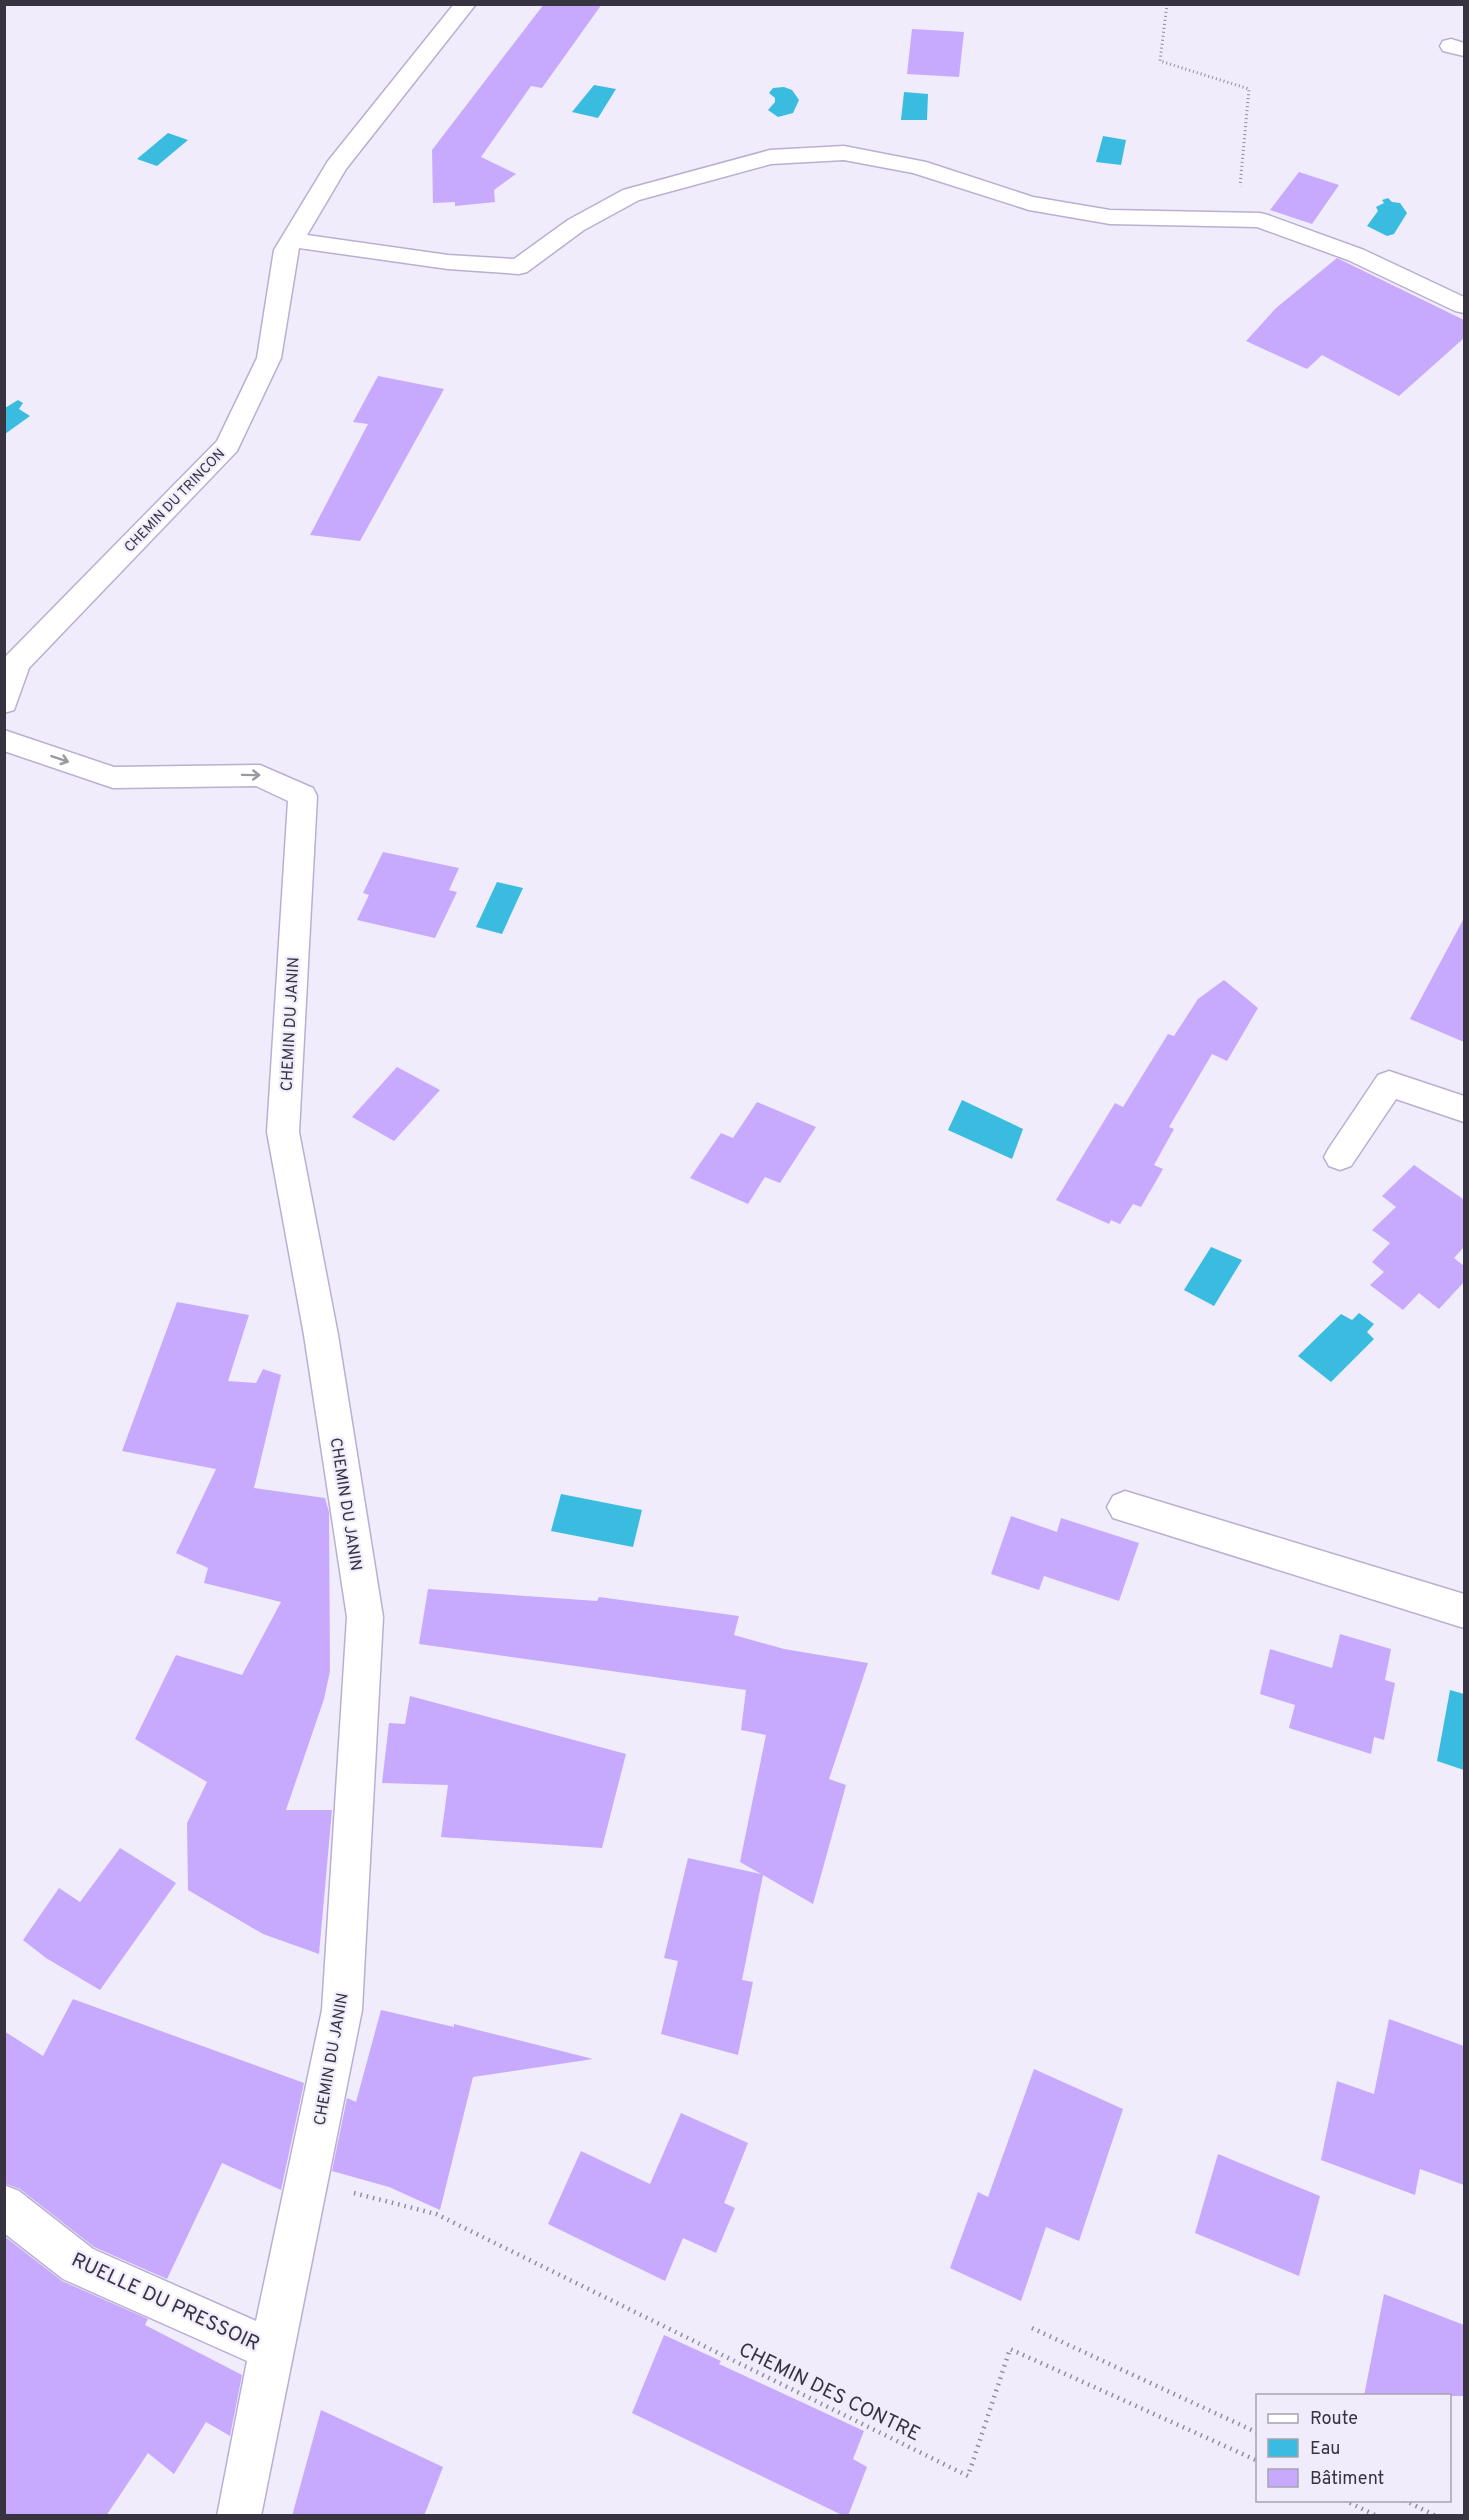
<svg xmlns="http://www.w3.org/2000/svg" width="1469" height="2520" font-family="Overpass,sans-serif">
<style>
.water{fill:#3abce0}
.building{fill:#c7aafe}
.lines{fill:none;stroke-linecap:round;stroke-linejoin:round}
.minor-casing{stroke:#baafd1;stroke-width:3}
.path-far1{stroke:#918d9c;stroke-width:3;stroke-dasharray:1 3;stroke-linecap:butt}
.path{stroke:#918d9c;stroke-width:4.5;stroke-dasharray:1.5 5;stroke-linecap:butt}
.minor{fill:#fff;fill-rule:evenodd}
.oneway{stroke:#9b99a0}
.labels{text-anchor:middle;stroke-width:4.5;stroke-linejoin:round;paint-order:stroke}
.far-street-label{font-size:14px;fill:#373341;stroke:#f0ecfb}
.street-label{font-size:16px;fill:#373341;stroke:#f0ecfb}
.near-street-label{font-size:20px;fill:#373341;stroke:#f0ecfb}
</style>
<rect width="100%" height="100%" fill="#f0ecfb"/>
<!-- water -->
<g class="water">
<polygon points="594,85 616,89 598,118 572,112"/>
<polygon points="784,87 792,90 799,100 793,113 778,117 768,110 775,102 775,98 769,93 773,88"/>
<polygon points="904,92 928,94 927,120 901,120"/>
<polygon points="168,133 188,140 157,166 137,159"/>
<polygon points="1103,136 1126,140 1121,165 1096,162"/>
<polygon points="1388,198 1392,202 1400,203 1407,213 1394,234 1387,236 1367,226 1378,211 1376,207 1384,203 1382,200"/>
<polygon points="18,400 23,403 19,409 30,416 5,434 5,408"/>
<polygon points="497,882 523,888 502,934 476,927"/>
<polygon points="962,1100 1023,1129 1012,1159 948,1130"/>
<polygon points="1211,1247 1242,1260 1214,1306 1184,1290"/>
<polygon points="1359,1313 1374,1324 1367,1332 1374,1339 1331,1382 1298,1356 1341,1314 1352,1320"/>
<polygon points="561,1494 642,1510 633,1547 551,1531"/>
<polygon points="1450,1690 1464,1694 1464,1770 1437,1761"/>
</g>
<!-- building -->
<g class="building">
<polygon points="544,4 602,4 542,88 531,86 481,157 516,174 494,190 495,202 455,206 455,202 433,203 432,150"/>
<polygon points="912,29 964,32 959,77 907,74"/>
<polygon points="1299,172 1339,185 1312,224 1270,210"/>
<polygon points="1337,258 1464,320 1464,338 1399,396 1322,355 1307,369 1246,341 1276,308"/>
<polygon points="378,376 444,389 360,541 310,535 368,424 353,422"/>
<polygon points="383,852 459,868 449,890 457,892 435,938 357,920 369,895 363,893"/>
<polygon points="1464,918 1464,1042 1410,1019"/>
<polygon points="1224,980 1258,1008 1227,1061 1212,1054 1169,1127 1174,1129 1154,1165 1163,1169 1141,1207 1133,1204 1120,1224 1111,1220 1109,1224 1056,1200 1115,1103 1123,1107 1168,1034 1174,1036 1198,999"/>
<polygon points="397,1067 440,1090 394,1141 352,1117"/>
<polygon points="757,1102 816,1127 780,1183 765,1177 748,1204 690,1178 721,1133 733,1138"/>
<polygon points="1414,1165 1463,1199 1464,1197 1464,1247 1454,1258 1464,1266 1464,1282 1439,1309 1419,1293 1403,1310 1370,1285 1384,1272 1372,1262 1390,1243 1372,1230 1396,1207 1382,1196"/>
<polygon points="177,1302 249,1315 228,1381 256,1383 263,1369 281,1375 254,1488 325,1498 329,1512 330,1671 324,1699 286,1810 332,1810 319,1954 263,1934 188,1890 187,1823 207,1782 135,1739 176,1655 242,1675 281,1602 204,1583 208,1568 176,1553 216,1469 122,1451"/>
<polygon points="1011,1516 1057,1532 1061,1518 1139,1543 1119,1601 1044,1576 1039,1590 991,1574"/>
<polygon points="428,1589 597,1601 599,1597 739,1616 734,1635 784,1649 868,1663 829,1779 846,1785 813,1904 763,1875 742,1980 753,1982 738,2055 661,2034 678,1961 664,1958 688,1858 761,1874 740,1862 766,1735 741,1730 746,1690 419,1644"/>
<polygon points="1340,1634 1391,1649 1385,1680 1395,1683 1384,1740 1374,1737 1371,1754 1289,1728 1295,1705 1260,1694 1270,1649 1332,1668"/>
<polygon points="410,1696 626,1754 602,1848 441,1837 448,1785 382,1783 389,1723 405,1724"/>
<polygon points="120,1848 176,1883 100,1990 46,1958 23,1940 59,1888 80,1902"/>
<polygon points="73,1999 304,2083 281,2190 222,2163 167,2279 94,2247 20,2189 4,2183 4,2031 43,2056"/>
<polygon points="381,2010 454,2027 454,2024 593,2059 473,2077 440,2210 389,2187 332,2171 347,2098 356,2102"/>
<polygon points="1389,2019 1464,2046 1464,2185 1420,2169 1415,2195 1321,2160 1337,2081 1374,2094"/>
<polygon points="1034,2069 1123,2109 1079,2241 1046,2227 1021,2301 950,2268 978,2192 988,2197"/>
<polygon points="681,2113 748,2143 724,2203 735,2208 716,2253 683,2238 665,2281 548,2224 581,2151 650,2184"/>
<polygon points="1218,2154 1320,2196 1299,2276 1195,2233"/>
<polygon points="4,2236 62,2281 148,2319 145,2325 242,2375 230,2436 206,2422 174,2474 148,2453 106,2516 4,2516"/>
<polygon points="1384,2294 1464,2325 1464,2396 1364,2396"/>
<polygon points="664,2335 721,2361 719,2364 864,2431 853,2459 867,2467 848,2516 844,2516 632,2413"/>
<polygon points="321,2410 443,2467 424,2516 292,2516"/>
</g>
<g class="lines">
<!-- minor casing -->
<g class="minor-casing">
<g id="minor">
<polygon points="454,4 476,4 346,169 307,235 448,255 514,259 568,220 623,190 770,150 844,146 926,162 1033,197 1110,210 1260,213 1268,215 1364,250 1464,297 1464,313 1455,311 1348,260 1257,227 1110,224 1029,210 913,173 844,160 771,164 639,200 584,230 527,272 519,274 448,269 299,248 281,358 237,451 29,668 14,710 4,713 4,658 217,441 257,358 274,250 328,161"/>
<polygon points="1451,39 1464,43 1464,56 1443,51 1440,46 1443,41"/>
<polygon points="4,730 114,767 260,765 313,788 317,796 299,1132 338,1335 383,1617 362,2010 261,2516 217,2516 247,2361 63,2279 4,2233 4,2185 19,2191 93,2249 256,2321 322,2010 347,1617 304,1335 267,1132 288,801 256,786 113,788 4,751"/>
<polygon points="1389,1071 1464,1096 1464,1122 1396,1099 1351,1166 1340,1170 1329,1166 1324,1157 1329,1148 1378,1075"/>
<polygon points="1125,1491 1464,1594 1464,1628 1113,1518 1107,1507 1113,1496"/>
</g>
</g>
<!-- path-far1 -->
<polyline class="path-far1" points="1167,4 1160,61 1249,89 1240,186"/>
<!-- path -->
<g class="path">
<polyline points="354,2193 436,2214 968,2476 1010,2349 1258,2461"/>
<polyline points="1032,2328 1258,2433"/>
<polyline points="1344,2500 1377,2516"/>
<polyline points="1404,2500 1436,2516"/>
</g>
<!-- minor -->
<use href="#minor" class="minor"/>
</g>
<!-- one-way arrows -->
<defs><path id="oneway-shaft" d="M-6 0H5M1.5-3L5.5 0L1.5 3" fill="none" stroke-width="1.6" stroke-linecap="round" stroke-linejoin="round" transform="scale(1.5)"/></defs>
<g class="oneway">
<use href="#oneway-shaft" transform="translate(60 759) rotate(19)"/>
<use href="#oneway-shaft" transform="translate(251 775) rotate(1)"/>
</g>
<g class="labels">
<!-- far-street labels -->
<g class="far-street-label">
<text transform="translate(174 500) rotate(-46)" y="5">CHEMIN DU TRINCON</text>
</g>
<!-- street labels -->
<g class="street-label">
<text transform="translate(289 1024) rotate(-87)" y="6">CHEMIN DU JANIN</text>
<text transform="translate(347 1504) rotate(81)" y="6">CHEMIN DU JANIN</text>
<text transform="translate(330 2059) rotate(-80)" y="6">CHEMIN DU JANIN</text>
</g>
<!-- near-street labels -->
<g class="near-street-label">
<text transform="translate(166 2301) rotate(25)" y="7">RUELLE DU PRESSOIR</text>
<text transform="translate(830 2391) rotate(26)" y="7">CHEMIN DES CONTRE</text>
</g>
</g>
<!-- border -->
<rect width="1469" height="2520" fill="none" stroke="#373341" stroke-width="12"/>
<!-- legend -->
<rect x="1256" y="2394" width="195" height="108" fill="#f0ecfb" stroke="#a6a2b1" stroke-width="1.5"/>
<rect x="1268" y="2414" width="30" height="9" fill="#ffffff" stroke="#a6a2b1" stroke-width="1.5"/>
<text x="1310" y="2424" font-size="18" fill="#373341">Route</text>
<rect x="1268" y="2439" width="30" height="18" fill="#3abce0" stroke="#a6a2b1" stroke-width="1.5"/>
<text x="1310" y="2454" font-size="18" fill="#373341">Eau</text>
<rect x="1268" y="2469" width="30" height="18" fill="#c7aafe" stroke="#a6a2b1" stroke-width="1.5"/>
<text x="1310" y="2484" font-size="18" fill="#373341">Bâtiment</text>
</svg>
